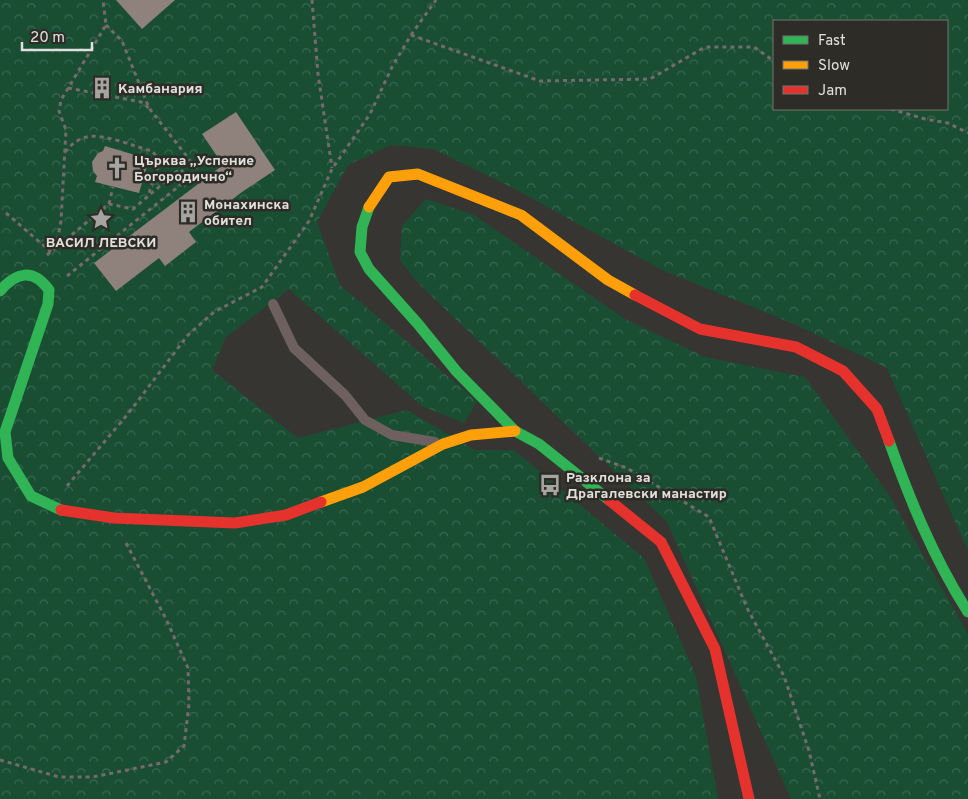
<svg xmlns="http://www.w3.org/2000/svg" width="968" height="799" font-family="Overpass,sans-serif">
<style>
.forest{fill:url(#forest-crowns);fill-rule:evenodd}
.building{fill:#8f817b}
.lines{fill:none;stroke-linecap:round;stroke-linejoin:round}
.path{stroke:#756b69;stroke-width:3;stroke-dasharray:4 4;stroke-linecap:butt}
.lane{stroke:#6e605e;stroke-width:10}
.fast{stroke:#30b455;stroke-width:11}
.slow{stroke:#ff9f0a;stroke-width:11}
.jam{stroke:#e5322d;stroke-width:11}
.labels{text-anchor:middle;stroke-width:5;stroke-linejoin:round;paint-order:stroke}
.poi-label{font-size:14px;font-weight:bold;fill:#e1e0dd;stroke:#2d2c26;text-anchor:start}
</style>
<defs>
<pattern id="forest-crowns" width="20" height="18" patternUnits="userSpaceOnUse" patternTransform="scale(1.25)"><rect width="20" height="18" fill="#194e33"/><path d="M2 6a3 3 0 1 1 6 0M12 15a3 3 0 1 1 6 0" fill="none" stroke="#3a6750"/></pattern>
</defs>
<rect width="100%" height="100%" fill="#363531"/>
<!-- forest -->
<g class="forest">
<path d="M0 0H968V551L887 368 796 325 662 270 513 188 433 149 391 145 348 165 317 222 340 285 477 401 464 423 422 406 289 289 226 337 212 370 298 438 407 410 475 450H514L644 558 696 676 718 799H0ZM774 21H947V109H774Z"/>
<polygon points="426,199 474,215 625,319 705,357 805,377 889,495 968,634 968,799 791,799 667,522 417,282 400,260 402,226"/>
</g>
<!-- building -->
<g class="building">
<polygon points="116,0 175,0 142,29"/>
<polygon points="236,112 275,170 242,192 189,232 196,242 165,266 159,258 116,291 94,263 223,165 202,134"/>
<polygon points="105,146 145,158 143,165 147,166 139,193 95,182 97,176 93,171 92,162 98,153 103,151"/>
</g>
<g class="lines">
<!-- path -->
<g class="path">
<polyline points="312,0 318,74 332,168"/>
<polyline points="411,35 540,81 650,79 705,47 754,47 774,61"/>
<polyline points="68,88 141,102 149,108"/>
<polyline points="891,109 925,119 948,123 968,133"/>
<path d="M65 152C70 146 75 141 83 138 99 131 135 147 152 151L158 158 159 163 148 196"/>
<polyline points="109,204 113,187"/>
<polyline points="6,213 51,252"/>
<polyline points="56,248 61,221 66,130 59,111 61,100 106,25 103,0"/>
<polyline points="47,255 109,204 133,209 180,169 189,178"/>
<polyline points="67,276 189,178 196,168 149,108 122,41 106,25"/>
<polyline points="599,458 627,468 709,517 747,608 784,676 809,751 820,799"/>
<polyline points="67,486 127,415 188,335 214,312 262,287 309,221 332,169 370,114 392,67 411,35 436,0"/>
<polyline points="0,760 59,777 93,777 166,762 184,746 189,704 188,668 166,619 126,543"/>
</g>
<!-- lane -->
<polyline class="lane" points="273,304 294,348 345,395 365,420 392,435 435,442"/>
<!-- fast -->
<g class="fast">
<polyline points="369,207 362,227 360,252 369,269 418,324 457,372 515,431 539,444 609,500"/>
<path d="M0 291C16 272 33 268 49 290L48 304 5 432 8 458 31 496 61 510"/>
<path d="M889 441C910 500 934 559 968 612"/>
</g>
<!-- slow -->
<g class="slow">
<polyline points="369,207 389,177 418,174 521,215 608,280 635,295"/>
<polyline points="321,502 363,487 443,444 471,435 515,431"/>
</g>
<!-- jam -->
<g class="jam">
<polyline points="635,295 700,329 796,347 843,371 877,409 889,441"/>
<polyline points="609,500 661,542 715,649 749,799"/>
<polyline points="61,510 114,518 235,523 286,515 321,502"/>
</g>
</g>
<!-- icons -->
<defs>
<g id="building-bare" transform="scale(1.725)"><path d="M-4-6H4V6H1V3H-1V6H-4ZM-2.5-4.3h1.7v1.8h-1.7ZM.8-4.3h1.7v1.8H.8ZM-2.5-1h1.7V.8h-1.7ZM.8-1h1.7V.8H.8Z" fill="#a5a4a1" stroke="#2d2c26" stroke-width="2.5" paint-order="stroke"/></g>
<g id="church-bare" transform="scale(1.725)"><path d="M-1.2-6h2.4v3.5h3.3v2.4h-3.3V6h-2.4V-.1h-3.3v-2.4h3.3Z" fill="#a5a4a1" stroke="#2d2c26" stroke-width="2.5" paint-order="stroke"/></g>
<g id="sight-bare" transform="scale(1.725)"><path d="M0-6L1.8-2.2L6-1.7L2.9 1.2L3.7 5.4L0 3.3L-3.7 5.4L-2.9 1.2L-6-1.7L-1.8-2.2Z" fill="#a5a4a1" stroke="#2d2c26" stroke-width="2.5" paint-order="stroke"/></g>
<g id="bus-bare" transform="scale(1.725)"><path d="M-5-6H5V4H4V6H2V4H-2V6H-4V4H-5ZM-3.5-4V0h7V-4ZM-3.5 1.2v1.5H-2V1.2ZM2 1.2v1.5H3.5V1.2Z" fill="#a5a4a1" stroke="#2d2c26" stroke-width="2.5" paint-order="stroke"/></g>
</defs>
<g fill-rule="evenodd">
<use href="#building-bare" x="102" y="88"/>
<use href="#church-bare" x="117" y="168"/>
<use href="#building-bare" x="188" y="212"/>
<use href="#sight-bare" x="101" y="219"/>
<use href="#bus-bare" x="550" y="485"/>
</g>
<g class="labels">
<!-- poi labels -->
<g class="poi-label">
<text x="118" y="93">Камбанария</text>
<text x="134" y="165">Църква „Успение<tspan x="134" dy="16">Богородично“</tspan></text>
<text x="204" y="209">Монахинска<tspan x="204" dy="16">обител</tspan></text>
<text x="101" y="247" text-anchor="middle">ВАСИЛ ЛЕВСКИ</text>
<text x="566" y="482">Разклона за<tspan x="566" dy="16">Драгалевски манастир</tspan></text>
</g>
</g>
<!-- legend -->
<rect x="773" y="20" width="175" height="90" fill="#2d2c26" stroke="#75746f"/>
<rect x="783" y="36" width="25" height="8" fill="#30b455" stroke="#75746f"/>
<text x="818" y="45" font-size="15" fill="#e1e0dd">Fast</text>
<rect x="783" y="61" width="25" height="8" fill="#ff9f0a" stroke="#75746f"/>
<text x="818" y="70" font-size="15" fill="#e1e0dd">Slow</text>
<rect x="783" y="86" width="25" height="8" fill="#e5322d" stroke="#75746f"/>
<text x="818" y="95" font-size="15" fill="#e1e0dd">Jam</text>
<!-- scale -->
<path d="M22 42v8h70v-8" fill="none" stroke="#e1e0dd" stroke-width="2.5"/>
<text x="30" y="42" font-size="15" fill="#e1e0dd" stroke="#2d2c26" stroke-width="4" paint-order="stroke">20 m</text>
</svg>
